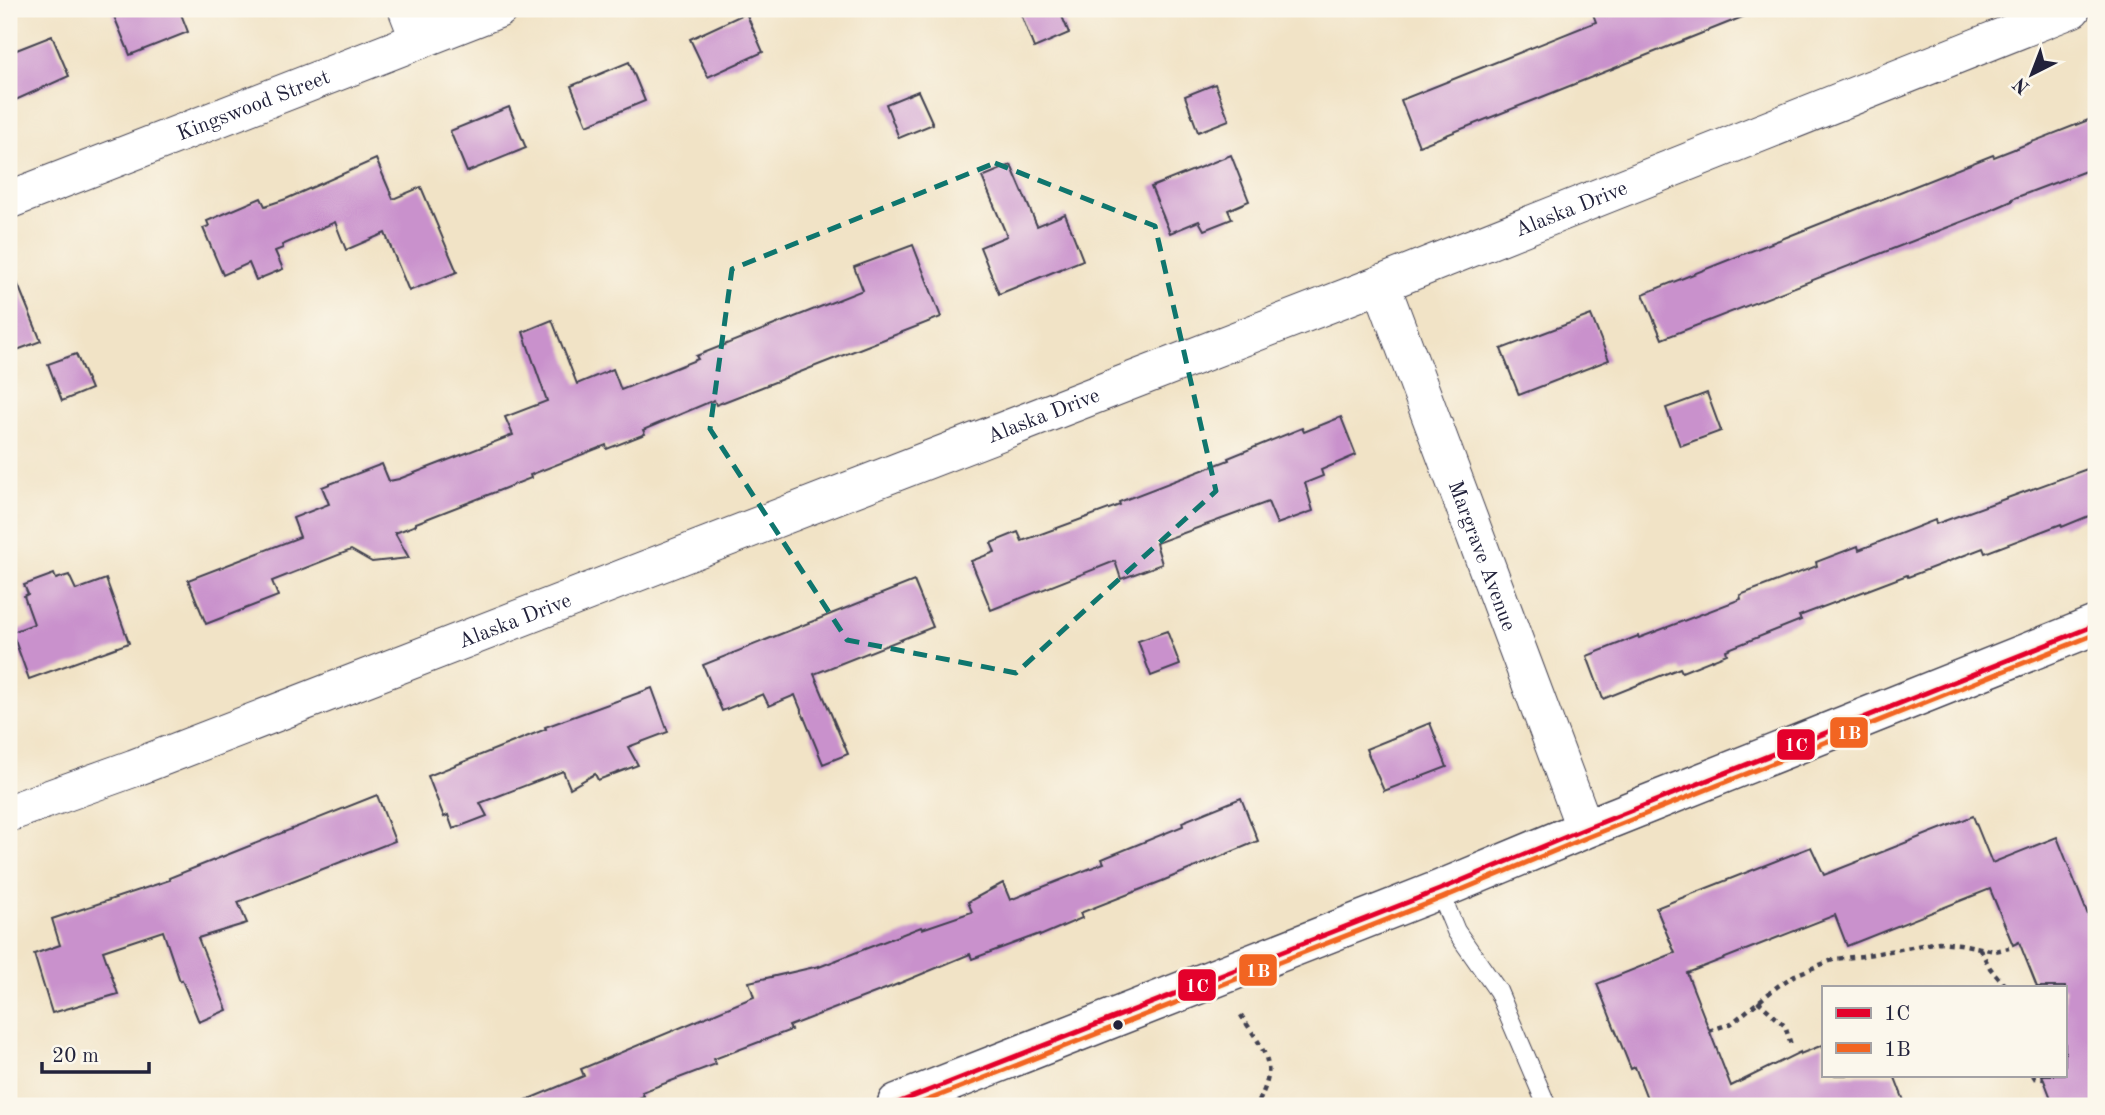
<svg xmlns="http://www.w3.org/2000/svg" width="2105" height="1115" font-family="'Old Standard TT',serif">
<style>
.building{fill:#c991cc}
.lines{fill:none;stroke-linecap:round;stroke-linejoin:round}
.service-casing{stroke:#413f50;stroke-width:20}
.minor-casing{stroke:#413f50;stroke-width:39}
.tertiary-casing{stroke:#413f50;stroke-width:41}
.path{stroke:#413f50;stroke-width:4.5;stroke-dasharray:5 5;stroke-linecap:butt}
.service{stroke:#fff;stroke-width:18}
.minor{stroke:#fff;stroke-width:37}
.tertiary{stroke:#fff;stroke-width:38}
.bus-1-casing{stroke:#fbf7ec;stroke-width:10}
.bus-2-casing{stroke:#fbf7ec;stroke-width:10}
.bus-1{stroke:#e4002b;stroke-width:5}
.bus-2{stroke:#f26522;stroke-width:5}
.marked{fill:none;stroke:#0f766e;stroke-width:5;stroke-dasharray:14 9;stroke-linejoin:round}
.bus-dot{fill:#22223b;stroke:#fbf7ec;stroke-width:2.5}
.labels{text-anchor:middle;stroke-width:5;stroke-linejoin:round;paint-order:stroke}
.street-label{font-size:21px;fill:#22223b;stroke:#fbf7ec}
.line-badge{stroke:#fbf7ec;stroke-width:2.5}
.badge-label{font-size:19px;text-anchor:middle;font-weight:bold;fill:#fff}
</style>
<rect width="100%" height="100%" fill="#fbf7ec"/>
<filter id="ink" filterUnits="userSpaceOnUse"><feTurbulence type="fractalNoise" baseFrequency=".0143" numOctaves="2"/><feDisplacementMap in="SourceGraphic" scale="14" xChannelSelector="R" yChannelSelector="G"/><feConvolveMatrix kernelMatrix="1 2 1 2 8 2 1 2 1" color-interpolation-filters="sRGB"/></filter>
<filter id="wash" filterUnits="userSpaceOnUse"><feTurbulence type="fractalNoise" baseFrequency=".00686" numOctaves="4" result="noise"/><feDisplacementMap in="SourceGraphic" scale="28" xChannelSelector="R" yChannelSelector="G"/><feGaussianBlur stdDeviation="1.57" result="paint"/><feColorMatrix in="noise" values="0 0 0 0 0 0 0 0 0 0 0 0 0 0 0 0 0 1.4 0 .05"/><feComposite in="paint" operator="in"/></filter>
<g filter="url(#wash)">
<rect width="100%" height="100%" fill="#f1e3c6"/>
<g id="blocks">
<!-- building -->
<g class="building">
<polygon points="111,9 179,9 188,32 130,55"/>
<polygon points="1019,9 1059,9 1069,33 1034,48"/>
<polygon points="1591,9 1760,10 1419,146 1401,100 1596,22"/>
<polygon points="746,13 763,52 708,77 690,39"/>
<polygon points="52,36 69,76 9,103 9,53"/>
<polygon points="629,62 645,101 587,125 571,86"/>
<polygon points="1215,84 1229,120 1198,132 1185,96"/>
<polygon points="918,91 933,124 899,138 886,104"/>
<polygon points="509,107 526,148 467,172 450,131"/>
<polygon points="2096,117 2096,167 2012,199 2012,201 1987,212 1662,339 1643,294 1993,155 1994,157"/>
<polygon points="1231,155 1249,201 1228,210 1232,219 1204,230 1199,221 1170,233 1151,187"/>
<polygon points="376,159 393,199 421,187 457,272 409,291 385,233 346,250 335,222 282,245 283,248 275,251 283,269 256,280 249,263 223,275 203,228 209,226 207,221 261,198 265,206 286,199"/>
<polygon points="1011,165 1037,226 1065,214 1083,260 999,294 980,247 1007,236 982,177"/>
<polygon points="913,245 941,317 716,405 714,400 643,430 645,434 607,449 606,445 530,475 531,478 416,523 416,525 395,533 409,558 372,562 351,550 272,581 278,596 206,624 188,580 300,537 293,518 329,504 322,487 382,464 389,481 399,479 513,435 505,417 547,401 523,332 552,320 577,384 613,369 621,390 698,359 696,356 863,290 854,267"/>
<polygon points="9,265 10,265 41,341 9,353"/>
<polygon points="1591,315 1609,360 1519,395 1501,349"/>
<polygon points="76,354 91,389 62,401 48,364"/>
<polygon points="1707,393 1721,431 1680,446 1666,408"/>
<polygon points="1341,417 1356,455 1321,470 1323,476 1305,483 1313,511 1277,524 1268,502 1156,543 1162,564 1121,579 1115,561 991,610 971,561 995,552 991,543 1018,532 1022,541 1120,505 1119,502 1229,460 1228,458 1302,428 1304,432"/>
<polygon points="2087,469 2096,492 2096,513 2062,527 2061,524 1985,553 1983,548 1908,577 1907,575 1799,616 1801,620 1726,650 1727,654 1682,672 1680,668 1603,699 1587,656 1638,636 1639,638 1741,599 1740,595 1817,566 1816,562 1858,546 1859,550 1935,520 1936,524"/>
<polygon points="54,574 56,579 69,575 76,590 106,579 129,643 29,679 12,632 34,624 24,596 28,594 24,585"/>
<polygon points="914,581 933,627 814,674 848,754 823,764 795,695 769,706 763,694 722,711 703,665"/>
<polygon points="1167,631 1180,665 1151,676 1138,641"/>
<polygon points="652,688 668,732 628,747 638,765 598,780 595,774 570,788 563,771 480,803 487,816 453,829 448,815 444,817 428,776 546,729 545,727"/>
<polygon points="1430,723 1447,767 1384,791 1366,749"/>
<polygon points="377,795 395,841 238,902 247,923 198,938 227,1010 199,1022 182,980 180,981 163,931 103,951 118,994 52,1013 34,954 60,945 52,919 170,880 169,878"/>
<polygon points="1241,798 1258,841 1162,881 1080,913 1082,918 1040,936 1039,934 972,959 970,954 893,986 789,1026 791,1030 714,1059 716,1064 642,1092 644,1096 619,1106 512,1106 584,1076 581,1069 754,997 749,982 819,966 819,967 921,927 922,929 972,912 968,902 1003,883 1010,900 1104,863 1102,859 1183,826 1182,822"/>
<polygon points="1973,816 1992,863 2057,837 2096,935 2096,1106 2054,1106 2042,1075 2065,1075 2065,987 2037,987 2019,942 2013,945 1990,889 1847,946 1835,915 1687,973 1731,1086 1800,1052 1800,1054 1823,1045 1823,1075 1894,1075 1906,1106 1650,1106 1635,1067 1631,1069 1597,984 1675,953 1656,908 1811,847 1824,875"/>
</g>
</g>
</g>
<g filter="url(#ink)">
<use href="#blocks" fill-opacity="0" stroke="#413f50" stroke-width="2"/>
<g class="lines">
<!-- service casing -->
<g class="service-casing">
<polyline id="service" points="1439,890 1456,931 1498,991 1547,1106"/>
</g>
<!-- minor casing -->
<g class="minor-casing">
<g id="minor">
<polyline points="407,9 419,40"/>
<path id="s1" d="M9 200 499 9"/>
<path id="s2" d="M1381 284 1585 829"/>
<path id="s3" d="M9 813 134 768 1381 284 2072 9"/>
</g>
</g>
<!-- tertiary casing -->
<g class="tertiary-casing">
<polyline id="tertiary" points="898,1106 897,1103 1439,890 1585,829 2096,625"/>
</g>
<!-- path -->
<g class="path">
<polyline points="1980,949 1990,968 2006,987"/>
<polyline points="1758,1001 1785,1026 1792,1048"/>
<path d="M1241 1015C1251 1032 1271 1054 1268 1075 1267 1085 1261 1097 1257 1106"/>
<polyline points="1709,1031 1732,1023 1778,986 1795,975 1835,959 1862,956 1939,942 1960,944 1995,951 2009,948"/>
<polyline points="2033,1075 2035,1078 2044,1079"/>
</g>
<!-- service -->
<use href="#service" class="service"/>
<!-- minor -->
<use href="#minor" class="minor"/>
<!-- tertiary -->
<use href="#tertiary" class="tertiary"/>
<!-- bus-1 casing -->
<g class="bus-1-casing">
<polyline id="bus-1" points="897,1103 1439,890 1585,829 2096,625"/>
</g>
<!-- bus-2 casing -->
<g class="bus-2-casing">
<polyline id="bus-2" points="913,1106 1442,898 1588,837 2096,634"/>
</g>
<!-- bus-1 -->
<use href="#bus-1" class="bus-1"/>
<!-- bus-2 -->
<use href="#bus-2" class="bus-2"/>
</g>
</g>
<!-- marked area -->
<path class="marked" d="M995 163 1155 226 1216 491 1016 673 847 640 710 429 732 269Z"/>
<!-- markers -->
<circle class="bus-dot" cx="1118" cy="1025" r="6"/>
<g class="labels">
<!-- street labels -->
<g class="street-label">
<text dy="7" stroke="none"><textPath href="#s1" startOffset="262">Kingswood Street</textPath></text>
<text dy="7" stroke="none"><textPath href="#s3" startOffset="1675">Alaska Drive</textPath></text>
<text dy="7" stroke="none"><textPath href="#s3" startOffset="1108">Alaska Drive</textPath></text>
<text dy="7" stroke="none"><textPath href="#s2" startOffset="290">Margrave Avenue</textPath></text>
<text dy="7" stroke="none"><textPath href="#s3" startOffset="541">Alaska Drive</textPath></text>
</g>
</g>
<g class="line-badge">
<rect x="1829" y="716" width="40" height="33" rx="7" fill="#f26522"/>
<rect x="1776" y="728" width="40" height="33" rx="7" fill="#e4002b"/>
<rect x="1238" y="953" width="40" height="34" rx="7" fill="#f26522"/>
<rect x="1177" y="968" width="40" height="34" rx="7" fill="#e4002b"/>
</g>
<g class="badge-label">
<text x="1849" y="739">1B</text>
<text x="1796" y="751">1C</text>
<text x="1258" y="977">1B</text>
<text x="1197" y="992">1C</text>
</g>
<!-- margin -->
<rect width="2105" height="1115" fill="none" stroke="#fbf7ec" stroke-width="35"/>
<!-- legend -->
<rect x="1822" y="986" width="245" height="91" fill="#fbf7ec" stroke="#a4a2a5" stroke-width="2"/>
<rect x="1836" y="1008" width="35" height="10" fill="#e4002b" stroke="#a4a2a5" stroke-width="2"/>
<text x="1884" y="1020" font-size="21" fill="#22223b">1C</text>
<rect x="1836" y="1043" width="35" height="10" fill="#f26522" stroke="#a4a2a5" stroke-width="2"/>
<text x="1884" y="1056" font-size="21" fill="#22223b">1B</text>
<!-- north arrow -->
<g transform="translate(2032 74) rotate(222)" stroke="#fbf7ec" stroke-width="5" paint-order="stroke">
<path d="M0-5L12 26L0 18L-12 26Z" fill="#22223b"/>
<text y="-10" font-size="19" font-weight="bold" text-anchor="middle" fill="#22223b">N</text>
</g>
<!-- scale -->
<path d="M42 1062v10h107v-10" fill="none" stroke="#22223b" stroke-width="3.5"/>
<text x="52" y="1062" font-size="21" fill="#22223b" stroke="#fbf7ec" stroke-width="5" paint-order="stroke">20 m</text>
</svg>
